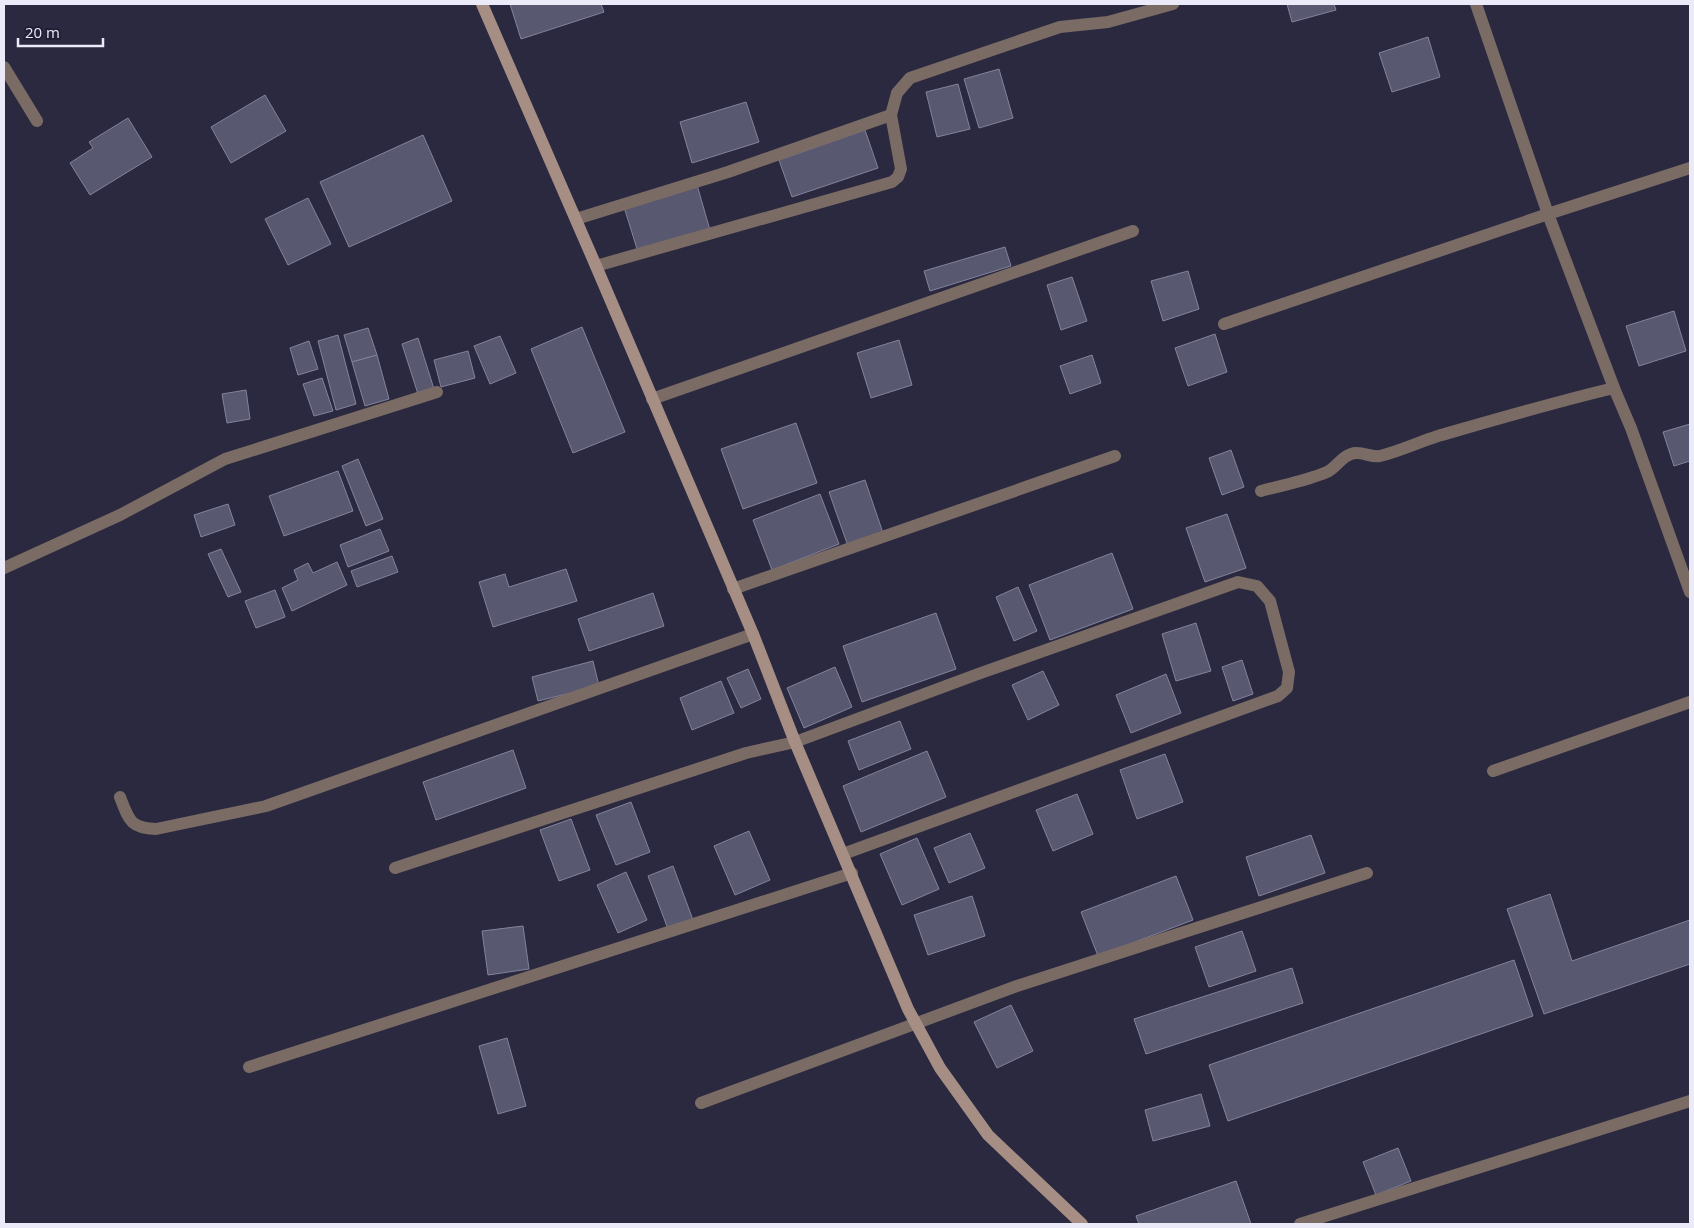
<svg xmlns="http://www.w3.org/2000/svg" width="1694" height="1228" font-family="'Open Sans',sans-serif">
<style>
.building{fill:#585871;stroke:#83839e}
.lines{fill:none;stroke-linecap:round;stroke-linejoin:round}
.street{stroke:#7a6b65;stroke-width:12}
.secondary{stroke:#a68e85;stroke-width:12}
</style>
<rect width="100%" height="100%" fill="#2a293f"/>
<!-- building -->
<g class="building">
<polygon points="510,4 601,4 604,12 521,39"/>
<polygon points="1287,4 1334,4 1336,10 1292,22"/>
<polygon points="1428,37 1440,77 1392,92 1379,53"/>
<polygon points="999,69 1013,118 979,128 964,79"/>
<polygon points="958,84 970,129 937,137 926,92"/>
<polygon points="265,95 286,131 231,163 211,127"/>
<polygon points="746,102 759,142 692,163 680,122"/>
<polygon points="128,118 152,157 90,195 70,163 93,148 89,142"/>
<polygon points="865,130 878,168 792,197 779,160"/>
<polygon points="423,135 452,201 349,247 320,182"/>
<polygon points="697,185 710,230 638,252 624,207"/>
<polygon points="308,198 331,244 288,265 265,219"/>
<polygon points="1005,247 1011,266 930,291 924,271"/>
<polygon points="1188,271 1199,309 1163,321 1151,281"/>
<polygon points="1072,277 1087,321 1061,330 1047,285"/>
<polygon points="1674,311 1686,351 1639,366 1626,326"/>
<polygon points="582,327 625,432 573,453 531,349"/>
<polygon points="368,328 377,355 352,362 344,335"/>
<polygon points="1215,334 1227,372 1188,386 1175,348"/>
<polygon points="338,335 356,404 336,410 318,341"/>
<polygon points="500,336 516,373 490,384 474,346"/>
<polygon points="418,338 434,389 418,394 402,344"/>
<polygon points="899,340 912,385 871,398 857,353"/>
<polygon points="309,341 318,369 298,375 290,348"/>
<polygon points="468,351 475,378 441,387 434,360"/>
<polygon points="377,355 389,399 365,406 352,362"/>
<polygon points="1092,355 1101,383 1070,394 1060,366"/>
<polygon points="322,378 333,411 314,416 303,384"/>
<polygon points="246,390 250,419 227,423 222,394"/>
<polygon points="796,423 817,483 743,509 721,449"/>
<polygon points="1690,424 1690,461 1674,466 1663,432"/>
<polygon points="1231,450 1244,487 1222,495 1209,458"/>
<polygon points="358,459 383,519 366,526 342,466"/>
<polygon points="338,471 353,511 284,536 269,496"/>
<polygon points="865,480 884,536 849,549 829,492"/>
<polygon points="820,494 839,544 772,570 753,520"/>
<polygon points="228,504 235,525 201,537 194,515"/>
<polygon points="1227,514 1246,568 1205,582 1186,528"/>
<polygon points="380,529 389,551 348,567 340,545"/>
<polygon points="221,549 241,592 228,597 208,554"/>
<polygon points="1112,553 1133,609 1050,640 1029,585"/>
<polygon points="392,556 398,572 357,587 351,571"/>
<polygon points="337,562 347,585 292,611 282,588 298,580 294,570 308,563 313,573"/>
<polygon points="566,569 577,601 493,627 479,582 505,574 509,587"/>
<polygon points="1018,587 1037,631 1014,641 996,597"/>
<polygon points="275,590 285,617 256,628 245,601"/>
<polygon points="653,593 664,626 589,651 578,619"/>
<polygon points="936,613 956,669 862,702 843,646"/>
<polygon points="1196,623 1211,671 1176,681 1162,634"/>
<polygon points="1242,660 1253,694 1233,701 1222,667"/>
<polygon points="593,661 599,686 538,701 532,677"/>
<polygon points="835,667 852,707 804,728 787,688"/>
<polygon points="748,669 761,699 741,708 727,678"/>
<polygon points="1043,671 1059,705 1028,720 1012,685"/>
<polygon points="1166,674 1181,713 1131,733 1116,695"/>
<polygon points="721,681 734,713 692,730 680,698"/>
<polygon points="900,721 911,749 859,770 848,741"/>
<polygon points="513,750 526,788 436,820 423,782"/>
<polygon points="927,751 946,797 861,832 843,786"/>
<polygon points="1165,754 1183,802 1137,819 1120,770"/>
<polygon points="1077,794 1093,834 1053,851 1036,810"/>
<polygon points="631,802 650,852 616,865 596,815"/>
<polygon points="571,819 590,870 559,881 540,830"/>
<polygon points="749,831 770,880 735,895 714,846"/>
<polygon points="970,833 985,868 949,883 934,848"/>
<polygon points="1311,835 1325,873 1259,896 1246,857"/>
<polygon points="917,838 939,889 902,905 880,854"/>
<polygon points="673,866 693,920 668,929 648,876"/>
<polygon points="626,872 647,920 618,933 597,885"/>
<polygon points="1176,876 1193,920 1098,956 1081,912"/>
<polygon points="1550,894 1572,961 1690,920 1690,964 1544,1014 1507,909"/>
<polygon points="972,896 985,936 928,955 914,915"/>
<polygon points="523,926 529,969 488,975 482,931"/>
<polygon points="1242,931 1256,971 1209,987 1195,947"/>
<polygon points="1514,960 1533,1016 1228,1121 1209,1065"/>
<polygon points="1292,968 1303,1003 1146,1054 1134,1019"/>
<polygon points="1011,1005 1033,1051 997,1068 974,1022"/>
<polygon points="507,1038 526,1106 498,1114 479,1046"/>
<polygon points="1201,1094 1210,1126 1153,1141 1145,1110"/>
<polygon points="1398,1148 1411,1181 1376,1195 1363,1162"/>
<polygon points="1236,1181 1251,1224 1139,1224 1136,1216"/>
</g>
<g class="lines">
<!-- street -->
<g class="street">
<polyline points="1476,4 1548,214 1614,388 1631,428 1690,592"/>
<polyline points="4,67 37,121"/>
<polyline points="576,219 728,172 891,115"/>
<polyline points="596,266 892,182 898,177 901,169 891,115 897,93 910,78 1060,27 1108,22 1173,4"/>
<polyline points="1224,324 1548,214 1690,168"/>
<polyline points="652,399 1133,231"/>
<path d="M1261 491C1283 485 1306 481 1327 472 1336 468 1341 457 1351 454 1361 450 1370 458 1380 456 1400 451 1419 442 1438 436 1497 419 1555 402 1614 388"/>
<polyline points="4,568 120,515 225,459 437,392"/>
<polyline points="733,589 1115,456"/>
<polyline points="1493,771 1690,702"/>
<path d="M120 797C129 820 130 828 156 829L266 806 753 634"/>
<polyline points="395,868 746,753 795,742 978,674 1238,582 1257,586 1270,601 1289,672 1287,688 1278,696 843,854"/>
<polyline points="249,1067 852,873"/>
<polyline points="701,1103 1017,986 1367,873"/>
<polyline points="1300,1224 1690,1101"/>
</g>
<!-- secondary -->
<polyline class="secondary" points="482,4 596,266 753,634 795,742 908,1009 940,1068 988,1135 1082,1224"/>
</g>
<!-- border -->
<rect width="1694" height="1228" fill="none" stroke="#eaeaf9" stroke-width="10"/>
<!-- scale -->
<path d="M18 38v8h85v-8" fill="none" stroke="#eaeaf9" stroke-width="2.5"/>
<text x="25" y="38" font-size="15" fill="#eaeaf9" stroke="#201f35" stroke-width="4" paint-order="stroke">20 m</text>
</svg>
